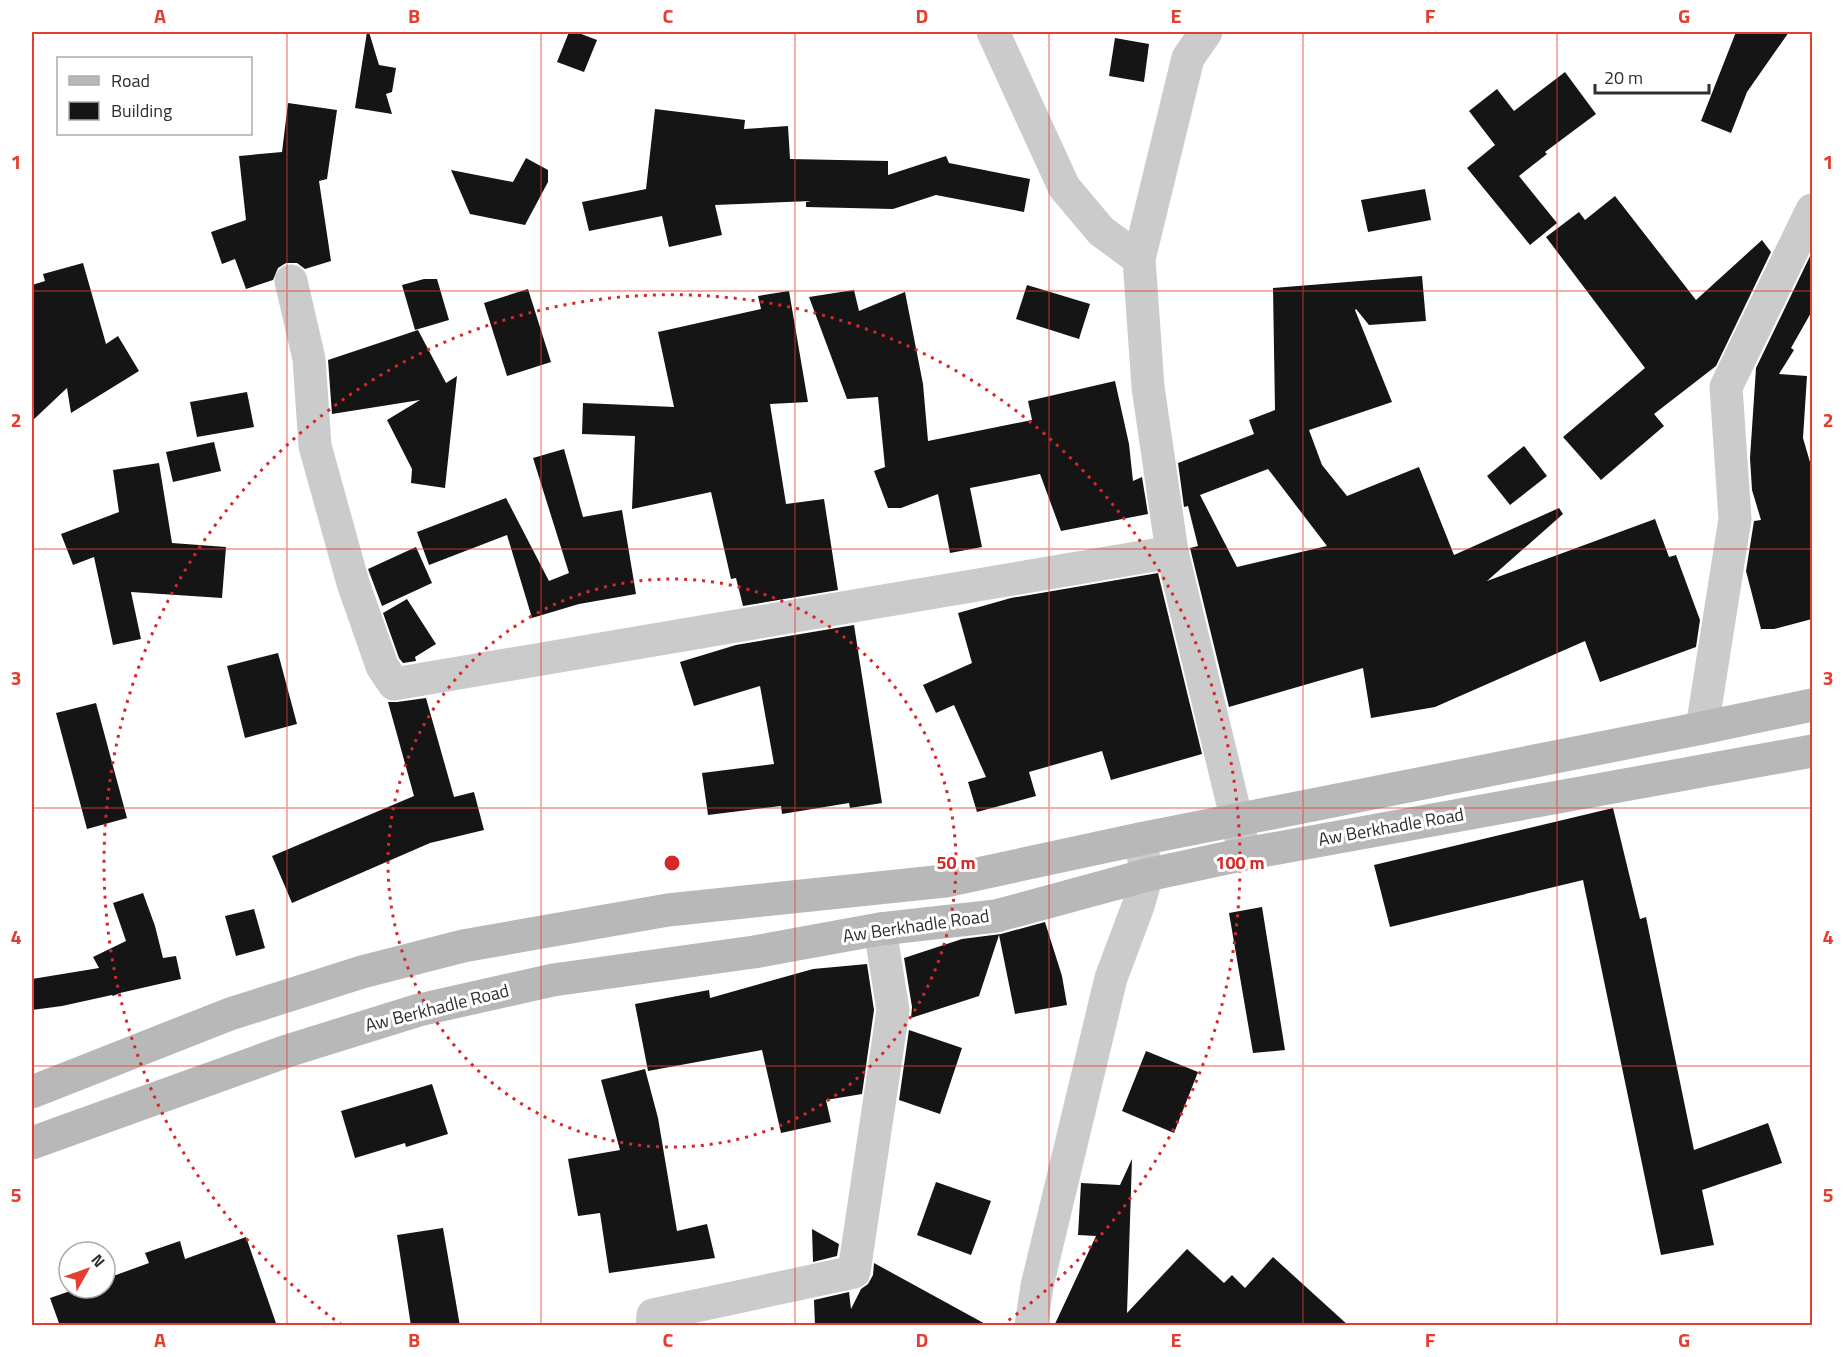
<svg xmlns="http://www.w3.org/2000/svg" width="1844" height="1357" font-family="'Titillium Web',sans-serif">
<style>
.building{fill:#151515;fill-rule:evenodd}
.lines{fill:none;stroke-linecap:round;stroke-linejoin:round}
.minor{stroke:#cbcbcb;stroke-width:33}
.secondary{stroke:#b8b8b8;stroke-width:33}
.grid{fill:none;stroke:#e43e31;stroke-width:1.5;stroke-opacity:0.55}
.ring{fill:none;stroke:#d62828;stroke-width:3;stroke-dasharray:3 6}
.labels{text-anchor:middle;stroke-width:6;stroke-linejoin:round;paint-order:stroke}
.street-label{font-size:18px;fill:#2e2e2e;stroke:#fff}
.centre{fill:#d62828;stroke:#fff;stroke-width:3}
.ring-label{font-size:18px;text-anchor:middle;font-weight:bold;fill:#d62828;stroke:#fff;stroke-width:6;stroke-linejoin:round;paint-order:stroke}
.neatline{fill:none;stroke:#e43e31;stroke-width:2}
.grid-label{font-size:20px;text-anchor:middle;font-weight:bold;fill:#e43e31}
</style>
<rect width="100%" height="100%" fill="#fff"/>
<!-- building -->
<g class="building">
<polygon points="367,32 369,32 379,65 396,68 392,92 386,94 392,114 355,108"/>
<polygon points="569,32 576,32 597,40 584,72 557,62"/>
<polygon points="1736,32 1789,32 1747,92 1731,133 1701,121"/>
<polygon points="1115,38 1149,44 1144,82 1109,76"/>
<polygon points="1565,72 1596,114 1545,152 1547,154 1519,176 1557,223 1530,245 1467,168 1495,145 1469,111 1497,89 1514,111"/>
<polygon points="288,103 337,110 327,179 319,181 331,261 305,269 297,263 286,263 278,268 273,280 246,289 235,259 222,264 211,232 246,220 239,156 282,152"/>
<polygon points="655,109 745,120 744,129 788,126 790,159 888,161 888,175 946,156 949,163 1030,179 1024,212 936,195 893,209 806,207 806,202 811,201 715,205 722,235 669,247 662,216 589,231 582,202 646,189"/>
<polygon points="526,158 548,170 548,182 525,225 470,214 451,170 513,182"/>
<polygon points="1425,189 1431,220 1368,232 1361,200"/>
<polygon points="1615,196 1696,300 1762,240 1771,252 1716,366 1654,414 1664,426 1601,480 1563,437 1645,368 1546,237 1579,212 1585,220"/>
<polygon points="1812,252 1812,311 1791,348 1794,350 1779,374 1807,376 1803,438 1812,469 1812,619 1774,629 1761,629 1746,571 1754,521 1761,520 1752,490 1750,458 1756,368"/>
<polygon points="83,263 106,344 118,336 139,371 71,413 67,388 32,421 32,285 45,281 43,274"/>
<path d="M1422 276 1426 321 1369 325 1356 309 1355 310 1392 402 1309 430 1322 465 1347 496 1419 467 1454 555 1559 508 1563 514 1487 581 1655 519 1669 557 1676 555 1700 620 1696 647 1600 682 1585 641 1435 707 1371 718 1363 668 1229 707 1190 548 1198 546 1188 506 1184 507 1178 463 1254 434 1249 420 1275 410 1273 288ZM1268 469 1327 546 1237 567 1200 495Z"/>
<polygon points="424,279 437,279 449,320 415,330 402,285"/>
<polygon points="1027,285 1090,304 1079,339 1016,319"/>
<polygon points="528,289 551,362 507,376 484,303"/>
<polygon points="854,290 859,311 905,292 923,384 928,441 1032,420 1028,401 1115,381 1129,444 1133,481 1142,477 1148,514 1061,531 1040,474 970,488 982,547 950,553 938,494 901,508 888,508 874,471 885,467 878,397 847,399 809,297"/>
<polygon points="789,291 808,402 770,404 786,504 824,499 838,590 743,606 736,578 731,579 711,492 632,509 635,436 582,434 583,403 674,407 658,332 761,309 758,296"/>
<polygon points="418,330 446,383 457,376 445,488 411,483 412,469 387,420 420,400 332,414 328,360"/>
<polygon points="247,392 254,427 197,437 190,402"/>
<polygon points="214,442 221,471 173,482 166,452"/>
<polygon points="1524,446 1547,476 1510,505 1487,476"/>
<polygon points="564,449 583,517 622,510 636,594 579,604 532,618 507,535 429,565 417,532 506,498 549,581 569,573 533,458"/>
<polygon points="159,463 172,543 226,547 222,598 131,592 141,639 113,645 94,557 73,565 61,534 119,512 113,470"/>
<polygon points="416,547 432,583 382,606 368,569"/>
<polygon points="1158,573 1202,754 1111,780 1102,751 1029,772 1036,796 977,812 968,782 986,777 954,705 936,713 923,685 972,663 958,613 1011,598"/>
<polygon points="407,599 436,644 415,657 416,661 403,663 399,658 383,613"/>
<polygon points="854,625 882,803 850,808 849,803 782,814 781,806 708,815 702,773 774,764 760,686 694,706 680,662 736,645"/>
<polygon points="278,653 297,724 245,738 227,666"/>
<polygon points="426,698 454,797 474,792 484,830 430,843 292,903 272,856 414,796 388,702 397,702"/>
<polygon points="96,703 127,818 87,829 56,713"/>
<polygon points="1613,808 1640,919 1646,917 1694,1150 1768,1123 1782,1163 1702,1190 1714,1245 1661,1255 1583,880 1390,927 1374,865"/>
<polygon points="143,893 155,926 163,958 176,956 181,979 120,993 113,996 112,995 62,1006 32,1010 32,979 99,968 93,957 126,941 113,903"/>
<polygon points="1262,907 1285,1050 1253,1053 1229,913"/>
<polygon points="254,909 265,948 236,956 225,916"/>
<polygon points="1045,922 1062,976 1067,1005 1015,1014 999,935 979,996 911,1018 912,1007 904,958 962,939 1001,934"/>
<polygon points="867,964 874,1010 862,1094 826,1100 831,1122 781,1133 762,1050 648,1071 635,1004 709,990 710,998 813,969"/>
<polygon points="909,1030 962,1048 940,1114 899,1100"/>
<polygon points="1146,1051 1198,1072 1174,1133 1122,1111"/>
<polygon points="645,1069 658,1118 677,1231 707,1224 715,1258 609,1273 600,1213 578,1216 568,1159 620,1150 601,1080"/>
<polygon points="432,1084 448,1134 406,1147 405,1143 355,1158 341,1111"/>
<polygon points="1132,1159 1127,1313 1187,1249 1224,1283 1232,1275 1245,1288 1273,1257 1349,1326 1054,1326 1096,1236 1078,1235 1081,1183 1120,1185"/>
<polygon points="936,1182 991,1201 971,1255 917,1235"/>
<polygon points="443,1228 460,1326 411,1326 397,1235"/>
<polygon points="812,1229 839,1244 837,1256 813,1262"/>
<polygon points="246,1237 277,1326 60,1326 50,1298 79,1288 105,1288 105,1279 149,1263 145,1253 180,1241 185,1259"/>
<polygon points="874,1263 989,1326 815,1326 814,1300 849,1292 851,1309 861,1289 868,1284 873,1275"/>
</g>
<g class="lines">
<!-- minor -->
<g class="minor">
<polyline points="993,32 1064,187 1101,231 1139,259"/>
<polyline points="1206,32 1188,58 1139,259 1148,387 1172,552 1245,854"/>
<polyline points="291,281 309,359 315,446 353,583 382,666 394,684 1172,552"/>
<polyline points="1702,728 1735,519 1726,387 1812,210"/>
<polyline points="652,1326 653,1315 854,1272 893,1010 880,929"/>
<polyline points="1031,1326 1037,1286 1111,978 1138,906 1147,875 1140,839"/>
</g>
<!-- secondary -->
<g class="secondary">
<polyline points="32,1092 230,1014 362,972 463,946 668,910 945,881 1140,839 1702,728 1812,705"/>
<polyline points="32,1143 287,1051 419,1010 553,980 754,952 880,929 996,916 1147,875 1245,854 1812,751"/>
</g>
</g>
<!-- grid -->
<path class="grid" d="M287 32V1326M541 32V1326M795 32V1326M1049 32V1326M1303 32V1326M1557 32V1326M32 291H1812M32 549H1812M32 808H1812M32 1066H1812"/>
<!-- distance rings -->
<g class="ring">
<circle cx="672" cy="863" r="284"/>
<path d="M342 1325A568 568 0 1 1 1002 1325"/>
</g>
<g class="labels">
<!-- street labels -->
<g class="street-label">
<text transform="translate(1391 827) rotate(-10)" y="6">Aw Berkhadle Road</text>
<text transform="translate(916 926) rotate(-8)" y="6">Aw Berkhadle Road</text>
<text transform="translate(437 1008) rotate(-14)" y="6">Aw Berkhadle Road</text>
</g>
</g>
<circle cx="672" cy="863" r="9" class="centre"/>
<g class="ring-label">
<text x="956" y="869">50 m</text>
<text x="1240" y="869">100 m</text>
</g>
<!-- border -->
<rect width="1844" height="1357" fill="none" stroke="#ffffff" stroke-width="66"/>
<!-- legend -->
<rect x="57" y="57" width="195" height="78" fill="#ffffff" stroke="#ababab" stroke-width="1.5"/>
<rect x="69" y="76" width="30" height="9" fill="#b8b8b8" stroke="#ababab" stroke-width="1.5"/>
<text x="111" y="87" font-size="18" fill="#2e2e2e">Road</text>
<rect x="69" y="102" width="30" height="18" fill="#151515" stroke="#ababab" stroke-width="1.5"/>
<text x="111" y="117" font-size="18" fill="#2e2e2e">Building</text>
<!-- north arrow -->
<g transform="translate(87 1270) rotate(50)"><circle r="28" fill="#ffffff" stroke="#ababab" stroke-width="1.5"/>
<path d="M0-4.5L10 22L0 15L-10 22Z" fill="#e43e31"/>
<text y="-9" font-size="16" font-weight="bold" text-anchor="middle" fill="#2e2e2e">N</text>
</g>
<!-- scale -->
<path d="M1595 84v9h114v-9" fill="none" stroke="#2e2e2e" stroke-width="3"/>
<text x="1604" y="84" font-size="18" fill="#2e2e2e" stroke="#ffffff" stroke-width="4.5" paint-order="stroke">20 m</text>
<rect x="33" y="33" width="1778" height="1291" class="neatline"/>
<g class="grid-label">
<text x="160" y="23">A</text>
<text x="414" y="23">B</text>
<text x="668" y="23">C</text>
<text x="922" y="23">D</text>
<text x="1176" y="23">E</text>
<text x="1430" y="23">F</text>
<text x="1684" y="23">G</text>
<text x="16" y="169">1</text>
<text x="1828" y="169">1</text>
<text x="16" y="427">2</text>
<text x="1828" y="427">2</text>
<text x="16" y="685">3</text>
<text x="1828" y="685">3</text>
<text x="16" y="944">4</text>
<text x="1828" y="944">4</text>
<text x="16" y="1202">5</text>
<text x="1828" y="1202">5</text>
<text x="160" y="1347">A</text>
<text x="414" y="1347">B</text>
<text x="668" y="1347">C</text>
<text x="922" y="1347">D</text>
<text x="1176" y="1347">E</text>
<text x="1430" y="1347">F</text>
<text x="1684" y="1347">G</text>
</g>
</svg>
